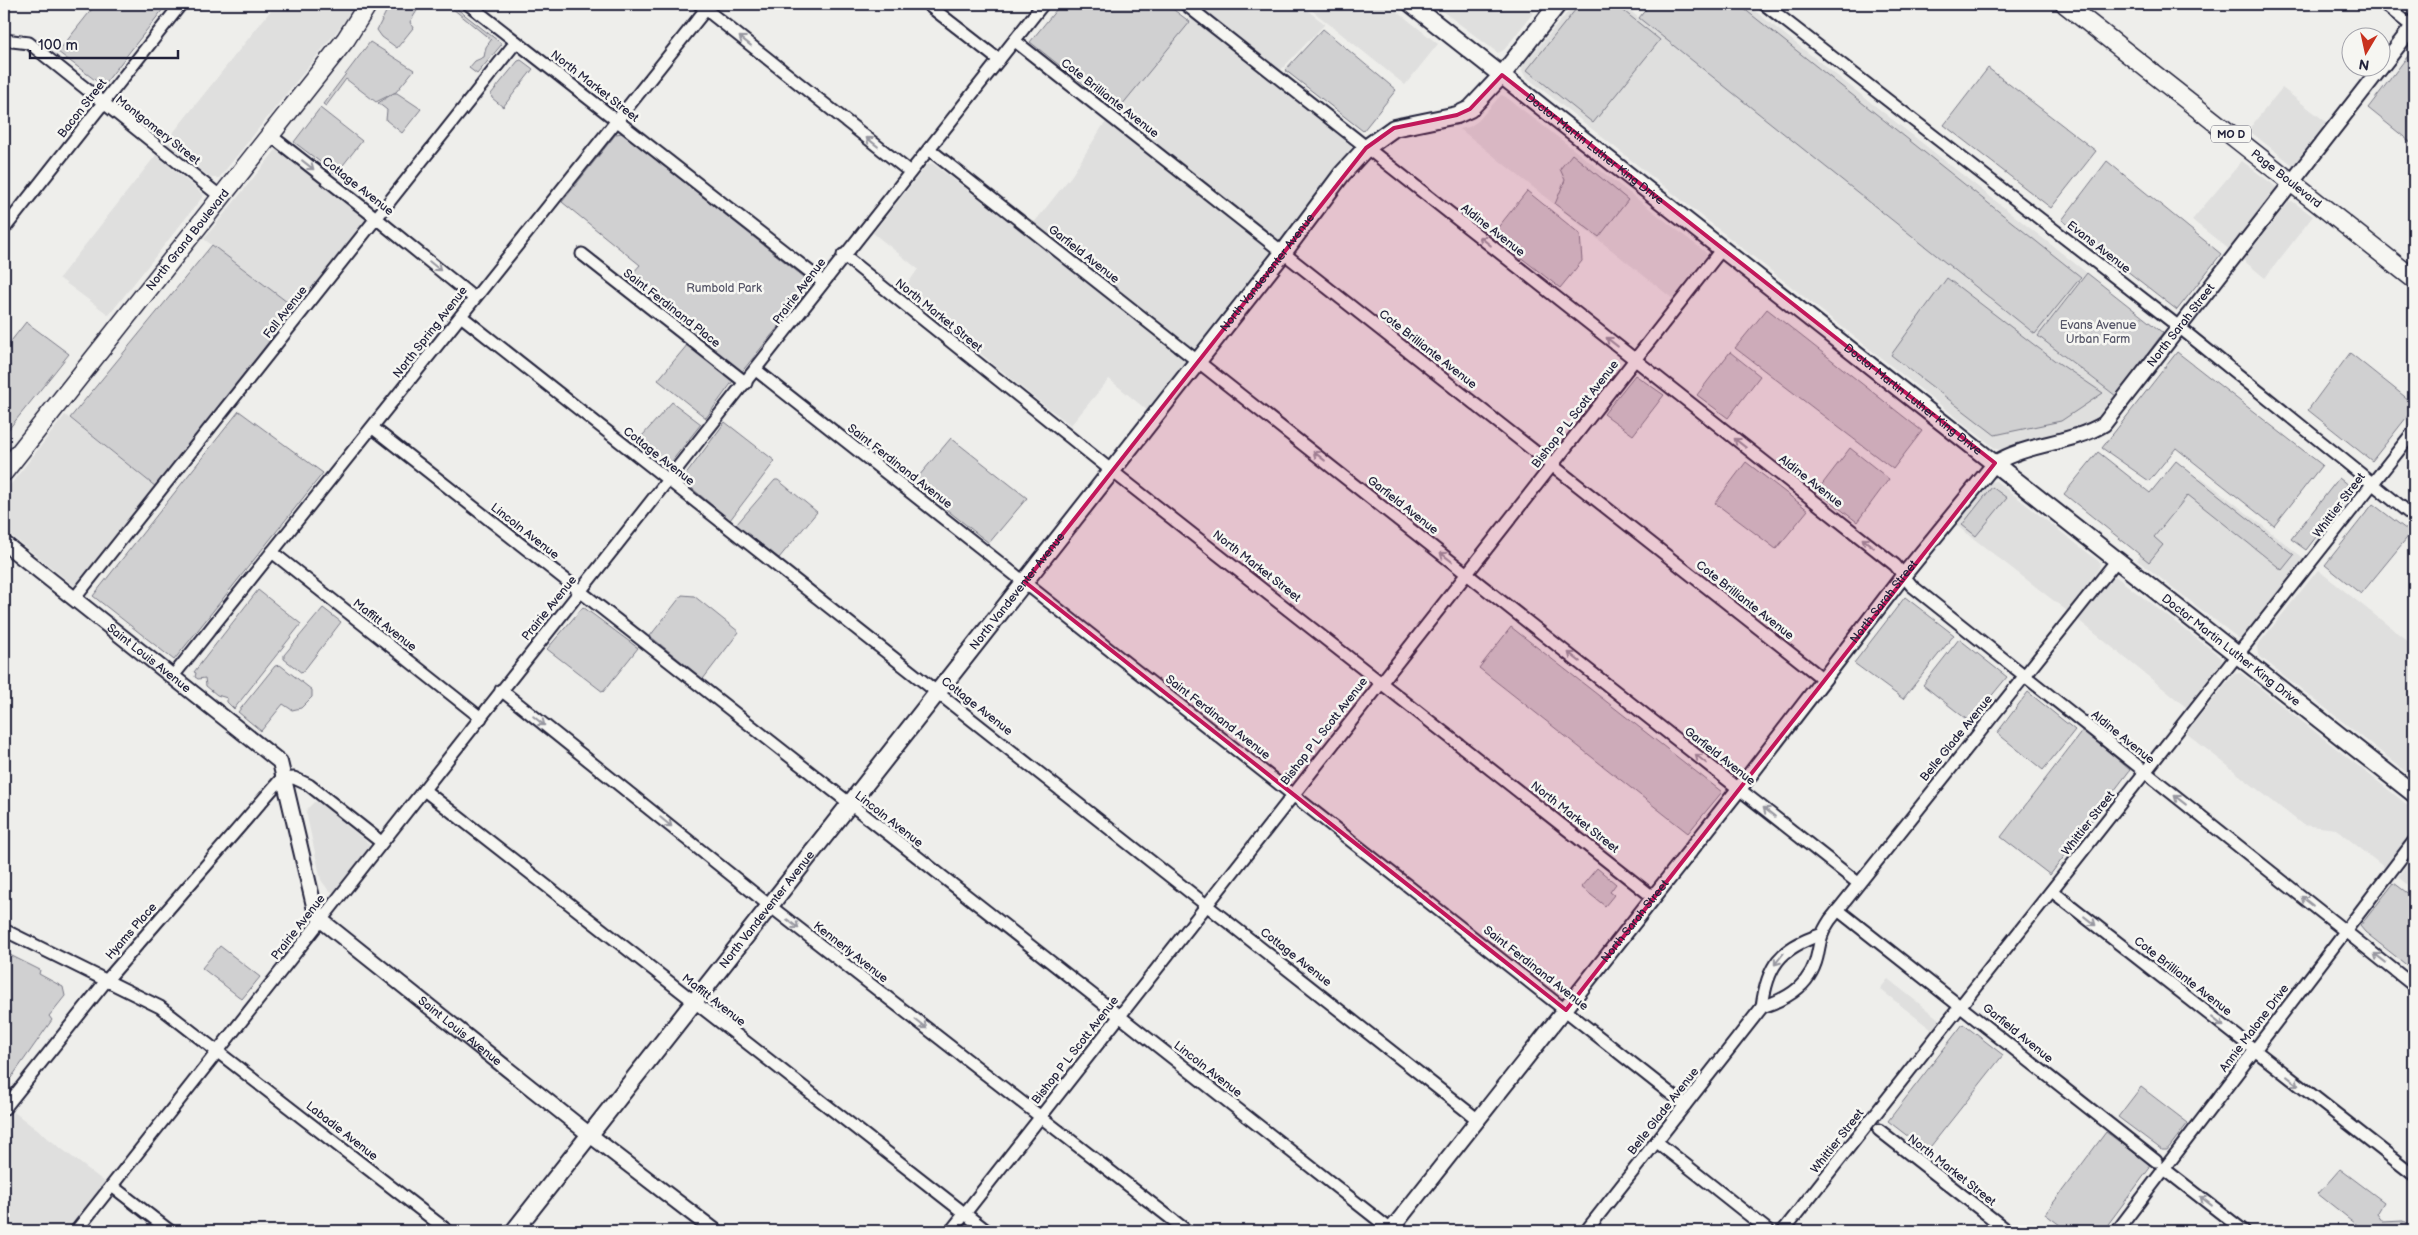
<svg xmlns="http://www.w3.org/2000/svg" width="2418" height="1235" font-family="'Balsamiq Sans',sans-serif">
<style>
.built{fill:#dfdfde}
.green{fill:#d0d0d1;stroke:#797986}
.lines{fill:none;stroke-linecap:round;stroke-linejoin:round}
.minor-casing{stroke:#22223b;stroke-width:15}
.tertiary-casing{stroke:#22223b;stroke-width:18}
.secondary-casing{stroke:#22223b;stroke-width:20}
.primary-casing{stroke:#22223b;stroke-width:21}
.minor{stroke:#f6f6f2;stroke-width:11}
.tertiary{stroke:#f6f6f2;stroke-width:14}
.secondary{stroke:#f6f6f2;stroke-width:16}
.primary{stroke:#f6f6f2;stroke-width:18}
.oneway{stroke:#9797a0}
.marked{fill:#c2185b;fill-opacity:0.2;stroke:#c2185b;stroke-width:4;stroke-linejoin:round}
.labels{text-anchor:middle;stroke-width:5;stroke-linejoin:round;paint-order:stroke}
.shield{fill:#f6f6f2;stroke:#626272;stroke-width:1}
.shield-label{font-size:11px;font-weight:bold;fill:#22223b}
.street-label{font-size:12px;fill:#22223b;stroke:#f6f6f2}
.park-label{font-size:12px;fill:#565668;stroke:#f6f6f2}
</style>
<rect width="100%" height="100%" fill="#eeeeeb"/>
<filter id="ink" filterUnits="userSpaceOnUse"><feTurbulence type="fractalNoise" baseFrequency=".02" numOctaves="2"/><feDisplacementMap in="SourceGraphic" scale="10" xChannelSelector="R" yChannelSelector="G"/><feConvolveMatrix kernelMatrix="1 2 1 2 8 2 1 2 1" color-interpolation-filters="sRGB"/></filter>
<g filter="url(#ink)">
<!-- built -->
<g class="built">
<polygon points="276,4 354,4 345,21 219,178 211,178 165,143"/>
<polygon points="1195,4 1299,4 1325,24 1275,76 1357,140 1287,235 1148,411 1109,379 1071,425 1036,399 935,316 901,293 918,269 873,233 927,165 932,163 1025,234 1072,175 1102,127 1200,8"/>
<polygon points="1304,4 1388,4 1438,44 1405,85"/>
<polygon points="1433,4 1540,4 1504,50 1498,53"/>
<polygon points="1575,4 1621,4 1639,18 1650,4 1746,4 2087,273 2038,336 2116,396 2101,415 2084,427 2002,450 1996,449 1525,76 1522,70 1523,65"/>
<polygon points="2282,88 2329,124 2294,166 2248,130"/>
<polygon points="1501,95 1506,97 1704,251 1707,254 1705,258 1673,299 1460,129 1469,127 1478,121"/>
<polygon points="276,150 281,151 368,221 295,308 204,239"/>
<polygon points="156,155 204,195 109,315 59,278"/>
<polygon points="2242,161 2275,186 2276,190 2230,250 2192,220"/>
<polygon points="2292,201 2313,216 2265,278 2243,260 2289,202"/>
<polygon points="65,415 156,487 78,586 73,585 4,530 4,493"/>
<polygon points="2201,477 2306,560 2243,638 2238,638 2137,560"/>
<polygon points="1996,481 2101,563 2098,570 2067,611 1956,525 1991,482"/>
<polygon points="2318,570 2414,646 2414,778 2258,655 2257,646"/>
<polygon points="2115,576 2222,658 2221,663 2186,707 2077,619 2111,577"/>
<polygon points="2241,673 2414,810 2414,829 2385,868 2336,829 2303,825 2186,733 2234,674"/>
<polygon points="314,802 319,802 369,844 369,850 337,891 333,892 329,891 321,880 306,812 307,809"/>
<polygon points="2414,855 2414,890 2398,877"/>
<polygon points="1888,979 1940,1020 1932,1030 1880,989"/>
<polygon points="10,1109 106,1183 67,1231 4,1231 4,1118"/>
</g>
<!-- green -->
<g class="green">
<polygon points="96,4 167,4 103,86 58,52"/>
<polygon points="390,4 412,4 418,9 410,22 413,28 397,48 382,37 377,30"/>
<polygon points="447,4 451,4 502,44 477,74 469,68 475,61 484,57 486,47 491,40"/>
<polygon points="1061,4 1166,4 1190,22 1117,111 1030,42"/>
<polygon points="1580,4 1615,4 1660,40 1593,123 1527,70"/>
<polygon points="1650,4 1738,4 2081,277 2035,334 1639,18"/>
<polygon points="1323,29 1396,90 1363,131 1285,70"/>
<polygon points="370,42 414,70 396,92 376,102 346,79 326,106 323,104"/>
<polygon points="2414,48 2414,145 2368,108"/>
<polygon points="521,60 533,69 503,107 492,98 491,94 518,61"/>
<polygon points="1988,68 2096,151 2051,208 1944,125"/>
<polygon points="394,93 397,93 421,109 402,133 386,120 387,110 378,103"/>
<polygon points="320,108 362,141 336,174 294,142"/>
<polygon points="622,133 809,281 809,289 740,374 625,282 640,265 562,202 616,134"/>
<polygon points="1572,154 1628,200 1599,237 1555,204 1565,180 1560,169"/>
<polygon points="2107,161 2221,254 2177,310 2062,220"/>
<polygon points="1527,191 1580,234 1582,261 1560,288 1492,235"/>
<polygon points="212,245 295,308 156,487 70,418"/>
<polygon points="2087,273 2163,333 2116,396 2038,336"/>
<polygon points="1947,278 2054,360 2103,393 2061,421 1995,435 1891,355"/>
<polygon points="1767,309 1922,431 1893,469 1735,348"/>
<polygon points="26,322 69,354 4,435 4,350"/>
<polygon points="688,344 733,381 706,418 658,380"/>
<polygon points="1730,352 1760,376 1728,418 1697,395"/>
<polygon points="2177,352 2322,465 2274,526 2176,448 2149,481 2102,448"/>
<polygon points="2350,353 2414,404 2414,408 2372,461 2308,410"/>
<polygon points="1635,375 1664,395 1633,435 1604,414"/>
<polygon points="672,402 701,424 668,466 665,467 635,444"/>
<polygon points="239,411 323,473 174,660 93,596"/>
<polygon points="725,422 775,461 730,520 682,480"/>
<polygon points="951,438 1027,498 989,543 913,483"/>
<polygon points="1850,448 1889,479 1857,522 1817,491"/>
<polygon points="2098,452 2150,493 2176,461 2294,555 2282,570 2188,495 2154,537 2163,545 2149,562 2064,494"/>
<polygon points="1746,462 1808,510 1776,549 1715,503"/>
<polygon points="2339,478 2353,489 2306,550 2291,539"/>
<polygon points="775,480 778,480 817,512 779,558 736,525"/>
<polygon points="1992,487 2007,498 1976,536 1962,525"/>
<polygon points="2373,504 2411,533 2361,594 2325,565"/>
<polygon points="258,590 301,624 234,709 227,702 227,698 217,695 206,686 205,678 198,679 195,677 196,673 194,672"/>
<polygon points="682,595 694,596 739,632 703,679 650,636"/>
<polygon points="1905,597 1954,635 1903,699 1854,663"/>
<polygon points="583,607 638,648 603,692 547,649"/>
<polygon points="323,608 341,622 302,673 284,659 284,655"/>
<polygon points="1511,627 1722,792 1688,833 1479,668"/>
<polygon points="1959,639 2007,677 1970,722 1923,685"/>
<polygon points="280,665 312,690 312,697 301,708 292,710 283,704 261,731 238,712 275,666"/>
<polygon points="2028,692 2075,730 2043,770 1997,733"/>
<polygon points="2083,730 2130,770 2050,875 2001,837"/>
<polygon points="1597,868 1616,884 1610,892 1614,895 1605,906 1581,887"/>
<polygon points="2394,883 2414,898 2414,971 2365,932 2360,926"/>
<polygon points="220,946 260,977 242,999 202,968"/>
<polygon points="4,952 40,970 39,974 63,987 65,996 49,1016 52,1020 11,1078 4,1072"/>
<polygon points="1963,1024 2003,1055 1927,1151 1888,1121"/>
<polygon points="2141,1087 2188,1123 2167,1150 2162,1150 2118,1117"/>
<polygon points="2106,1132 2150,1164 2148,1168 2149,1169 2103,1231 2068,1231 2045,1214"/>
<polygon points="2340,1169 2384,1202 2377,1214 2383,1222 2403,1221 2414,1229 2414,1231 2365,1231 2318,1194"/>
</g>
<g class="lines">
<!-- minor casing -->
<g class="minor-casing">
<g id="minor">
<polyline points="468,4 823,282"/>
<polyline points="699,4 910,172"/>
<polyline points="927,4 999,60"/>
<polyline points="1185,4 1895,565 1912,586 2414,986"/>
<polyline points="1764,4 2179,327 2414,517"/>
<polyline points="2384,4 2414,28"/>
<polyline points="4,40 29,43 221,197"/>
<polyline points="1015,41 1823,679"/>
<polyline points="270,135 376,218 474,298"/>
<polyline points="929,149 1858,883"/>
<polyline points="4,229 181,4"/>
<polyline points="582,254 746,383"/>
<polyline points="843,255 1112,471 1654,898"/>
<polyline points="461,316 1477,1119"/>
<polyline points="756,370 1685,1105"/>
<polyline points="373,428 1391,1230"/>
<polyline points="272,552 481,718"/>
<polyline points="74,599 516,42"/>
<polyline points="173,676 710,4"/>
<polyline points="501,690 770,906 1187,1231"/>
<polyline points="424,790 987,1231"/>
<polyline points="2052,891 2414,1175"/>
<polyline points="1838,910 2156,1161"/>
<polyline points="4,930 160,1007 448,1231"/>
<path d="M1762 1007C1767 966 1780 948 1820 935"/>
<polyline points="4,1109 106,981 281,779 294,778 309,785 381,842"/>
<polyline points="1879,1130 2008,1231"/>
<polyline points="1657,1142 1769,1231"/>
<polyline points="2163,1168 2244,1231"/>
<polyline points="112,1186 170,1231"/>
<polyline points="76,1231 1043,4"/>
<polyline points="951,1231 1721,250"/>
<path d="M1586 1231 1762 1007C1790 998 1813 983 1818 952 1821 937 1821 934 1830 920L2117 560"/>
<polyline points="1783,1231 2414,431"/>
<polyline points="2117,1231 2414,841"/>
</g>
</g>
<!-- tertiary casing -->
<g class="tertiary-casing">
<g id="tertiary">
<path id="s1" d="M4 543 280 762 315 910 321 920 590 1135 715 1231"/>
<path id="s2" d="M1390 1231 1739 789 1903 576 1995 463C2028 443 2071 444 2104 424L2414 25"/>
</g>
</g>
<!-- secondary casing -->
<g class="secondary-casing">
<g id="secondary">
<path id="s3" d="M1411 4 2414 794"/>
<path id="s4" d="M514 1231 1283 253 1342 174 1366 148 1394 128 1457 115 1470 109 1502 75 1558 4"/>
</g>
</g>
<!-- primary casing -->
<g class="primary-casing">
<g id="primary">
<path id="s5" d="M2065 4 2414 279"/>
<path id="s6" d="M4 472 346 39 368 4"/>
</g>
</g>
<!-- minor -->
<use href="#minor" class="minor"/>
<!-- tertiary -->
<use href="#tertiary" class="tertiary"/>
<!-- secondary -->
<use href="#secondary" class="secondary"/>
<!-- primary -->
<use href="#primary" class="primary"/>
</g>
<!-- one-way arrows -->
<defs><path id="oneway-shaft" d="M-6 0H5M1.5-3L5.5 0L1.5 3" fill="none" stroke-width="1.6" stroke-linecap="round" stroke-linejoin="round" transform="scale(1.25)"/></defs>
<g class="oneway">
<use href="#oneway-shaft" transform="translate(745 41) rotate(-142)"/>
<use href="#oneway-shaft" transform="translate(872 142) rotate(-142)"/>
<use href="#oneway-shaft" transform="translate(308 165) rotate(38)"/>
<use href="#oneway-shaft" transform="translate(1485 241) rotate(-142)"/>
<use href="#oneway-shaft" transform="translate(435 266) rotate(39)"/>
<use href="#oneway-shaft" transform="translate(1612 342) rotate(-142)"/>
<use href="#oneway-shaft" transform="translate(1740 443) rotate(-142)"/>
<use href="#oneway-shaft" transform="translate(1319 456) rotate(-142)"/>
<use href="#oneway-shaft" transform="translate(1868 543) rotate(-142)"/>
<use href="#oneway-shaft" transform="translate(1446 557) rotate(-142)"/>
<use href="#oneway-shaft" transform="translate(1574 657) rotate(-142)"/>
<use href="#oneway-shaft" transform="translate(539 721) rotate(39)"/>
<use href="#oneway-shaft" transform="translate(1701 759) rotate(-141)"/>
<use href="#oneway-shaft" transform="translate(2180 800) rotate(-142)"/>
<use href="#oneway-shaft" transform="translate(1769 812) rotate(-142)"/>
<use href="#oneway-shaft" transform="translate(666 822) rotate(39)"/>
<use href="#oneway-shaft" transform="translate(2307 901) rotate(-142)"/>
<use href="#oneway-shaft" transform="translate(2090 921) rotate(38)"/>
<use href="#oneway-shaft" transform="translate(793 924) rotate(38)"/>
<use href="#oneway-shaft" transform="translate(2380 958) rotate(-142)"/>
<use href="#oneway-shaft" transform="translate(1779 959) rotate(128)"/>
<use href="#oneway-shaft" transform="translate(2218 1022) rotate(38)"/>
<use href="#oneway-shaft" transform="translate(921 1024) rotate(38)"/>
<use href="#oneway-shaft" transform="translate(2293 1081) rotate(38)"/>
<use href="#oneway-shaft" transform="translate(2206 1201) rotate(-142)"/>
</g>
</g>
<!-- marked area -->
<path class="marked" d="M1502 75 1995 463 1566 1010 1025 582 1366 148 1394 128 1457 115 1470 109Z"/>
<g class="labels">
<!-- shield labels -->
<rect class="shield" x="2211" y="125.5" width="40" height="17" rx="4"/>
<g class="shield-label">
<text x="2231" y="138">MO D</text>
</g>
<!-- street labels -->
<g class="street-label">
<text transform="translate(595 86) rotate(38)" y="4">North Market Street</text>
<text transform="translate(1110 98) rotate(38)" y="4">Cote Brilliante Avenue</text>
<text transform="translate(82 108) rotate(-52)" y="4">Bacon Street</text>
<text transform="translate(158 130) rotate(38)" y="4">Montgomery Street</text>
<text dy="4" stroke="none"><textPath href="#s3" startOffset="234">Doctor Martin Luther King Drive</textPath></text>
<text dy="4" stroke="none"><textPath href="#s5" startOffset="282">Page Boulevard</textPath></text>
<text transform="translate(358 186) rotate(38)" y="4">Cottage Avenue</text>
<text transform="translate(1493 230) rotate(38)" y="4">Aldine Avenue</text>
<text dy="4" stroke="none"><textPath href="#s6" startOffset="296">North Grand Boulevard</textPath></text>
<text transform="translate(2099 247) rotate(38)" y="4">Evans Avenue</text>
<text transform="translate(1084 254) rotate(38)" y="4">Garfield Avenue</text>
<text dy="4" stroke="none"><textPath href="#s4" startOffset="1219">North Vandeventer Avenue</textPath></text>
<text transform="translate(799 291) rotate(-53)" y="4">Prairie Avenue</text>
<text transform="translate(672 308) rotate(38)" y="4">Saint Ferdinand Place</text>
<text transform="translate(285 312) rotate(-52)" y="4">Fall Avenue</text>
<text transform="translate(939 315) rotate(39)" y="4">North Market Street</text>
<text dy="4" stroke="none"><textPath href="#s2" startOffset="1219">North Sarah Street</textPath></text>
<text transform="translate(430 332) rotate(-52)" y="4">North Spring Avenue</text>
<text transform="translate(1428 349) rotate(38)" y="4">Cote Brilliante Avenue</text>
<text dy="4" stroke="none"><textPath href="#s3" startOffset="639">Doctor Martin Luther King Drive</textPath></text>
<text transform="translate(1575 414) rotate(-52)" y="4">Bishop P L Scott Avenue</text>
<text transform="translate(659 456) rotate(38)" y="4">Cottage Avenue</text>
<text transform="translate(900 466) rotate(38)" y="4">Saint Ferdinand Avenue</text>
<text transform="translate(1811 481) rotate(38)" y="4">Aldine Avenue</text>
<text transform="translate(1403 505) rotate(38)" y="4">Garfield Avenue</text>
<text transform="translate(2339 505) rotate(-53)" y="4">Whittier Street</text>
<text transform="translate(525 531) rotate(38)" y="4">Lincoln Avenue</text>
<text transform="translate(1257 566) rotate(38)" y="4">North Market Street</text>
<text dy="4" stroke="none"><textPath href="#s4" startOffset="814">North Vandeventer Avenue</textPath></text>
<text transform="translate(1745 600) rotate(38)" y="4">Cote Brilliante Avenue</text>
<text dy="4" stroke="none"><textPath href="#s2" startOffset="800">North Sarah Street</textPath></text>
<text transform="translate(549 608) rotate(-51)" y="4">Prairie Avenue</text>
<text transform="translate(385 625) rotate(38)" y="4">Maffitt Avenue</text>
<text dy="4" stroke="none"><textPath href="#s3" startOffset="1044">Doctor Martin Luther King Drive</textPath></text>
<text dy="4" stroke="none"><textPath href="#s1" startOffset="185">Saint Louis Avenue</textPath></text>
<text transform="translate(977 706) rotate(38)" y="4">Cottage Avenue</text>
<text transform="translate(1218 717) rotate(38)" y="4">Saint Ferdinand Avenue</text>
<text transform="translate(1324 731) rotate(-52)" y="4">Bishop P L Scott Avenue</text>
<text transform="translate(2123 737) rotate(39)" y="4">Aldine Avenue</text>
<text transform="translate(1956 738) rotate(-51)" y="4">Belle Glade Avenue</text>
<text transform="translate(1720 756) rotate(38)" y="4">Garfield Avenue</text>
<text transform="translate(1575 817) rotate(38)" y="4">North Market Street</text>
<text transform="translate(889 819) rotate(38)" y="4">Lincoln Avenue</text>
<text transform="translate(2088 823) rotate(-52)" y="4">Whittier Street</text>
<text dy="4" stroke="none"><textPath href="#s4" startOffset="409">North Vandeventer Avenue</textPath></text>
<text dy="4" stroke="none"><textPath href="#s2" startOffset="395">North Sarah Street</textPath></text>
<text transform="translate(298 927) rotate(-52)" y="4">Prairie Avenue</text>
<text transform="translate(131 931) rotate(-49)" y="4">Hyams Place</text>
<text transform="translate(851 952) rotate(38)" y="4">Kennerly Avenue</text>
<text transform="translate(1296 957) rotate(38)" y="4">Cottage Avenue</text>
<text transform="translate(1536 968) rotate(38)" y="4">Saint Ferdinand Avenue</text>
<text transform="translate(2183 976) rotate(38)" y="4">Cote Brilliante Avenue</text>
<text transform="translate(714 1000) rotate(38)" y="4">Maffitt Avenue</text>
<text transform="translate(2254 1028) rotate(-53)" y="4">Annie Malone Drive</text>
<text dy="4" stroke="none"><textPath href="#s1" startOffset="694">Saint Louis Avenue</textPath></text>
<text transform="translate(2018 1033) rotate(39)" y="4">Garfield Avenue</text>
<text transform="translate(1075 1050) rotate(-52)" y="4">Bishop P L Scott Avenue</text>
<text transform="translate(1208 1069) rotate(38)" y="4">Lincoln Avenue</text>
<text transform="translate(1663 1111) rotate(-52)" y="4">Belle Glade Avenue</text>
<text transform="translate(342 1131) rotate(38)" y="4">Labadie Avenue</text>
<text transform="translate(1837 1141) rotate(-52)" y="4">Whittier Street</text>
<text transform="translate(1952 1170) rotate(38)" y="4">North Market Street</text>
</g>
<!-- park labels -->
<g class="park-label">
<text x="724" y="292">Rumbold Park</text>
<text x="2098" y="329">Evans Avenue<tspan x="2098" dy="14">Urban Farm</tspan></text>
</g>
</g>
<!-- margin -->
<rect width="2418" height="1235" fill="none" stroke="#f6f6f2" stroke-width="20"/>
<rect x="10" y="10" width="2398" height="1215" fill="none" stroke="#22223b" stroke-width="2" filter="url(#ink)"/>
<!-- north arrow -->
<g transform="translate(2366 52) rotate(189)"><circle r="24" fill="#f6f6f2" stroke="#a1a1a9"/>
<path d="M0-4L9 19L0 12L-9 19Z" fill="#c8321e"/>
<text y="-8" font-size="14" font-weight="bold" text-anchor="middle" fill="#22223b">N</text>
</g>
<!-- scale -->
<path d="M30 50v8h148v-8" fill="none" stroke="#22223b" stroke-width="2.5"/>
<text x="38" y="50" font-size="15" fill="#22223b" stroke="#f6f6f2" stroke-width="4" paint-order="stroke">100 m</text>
</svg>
